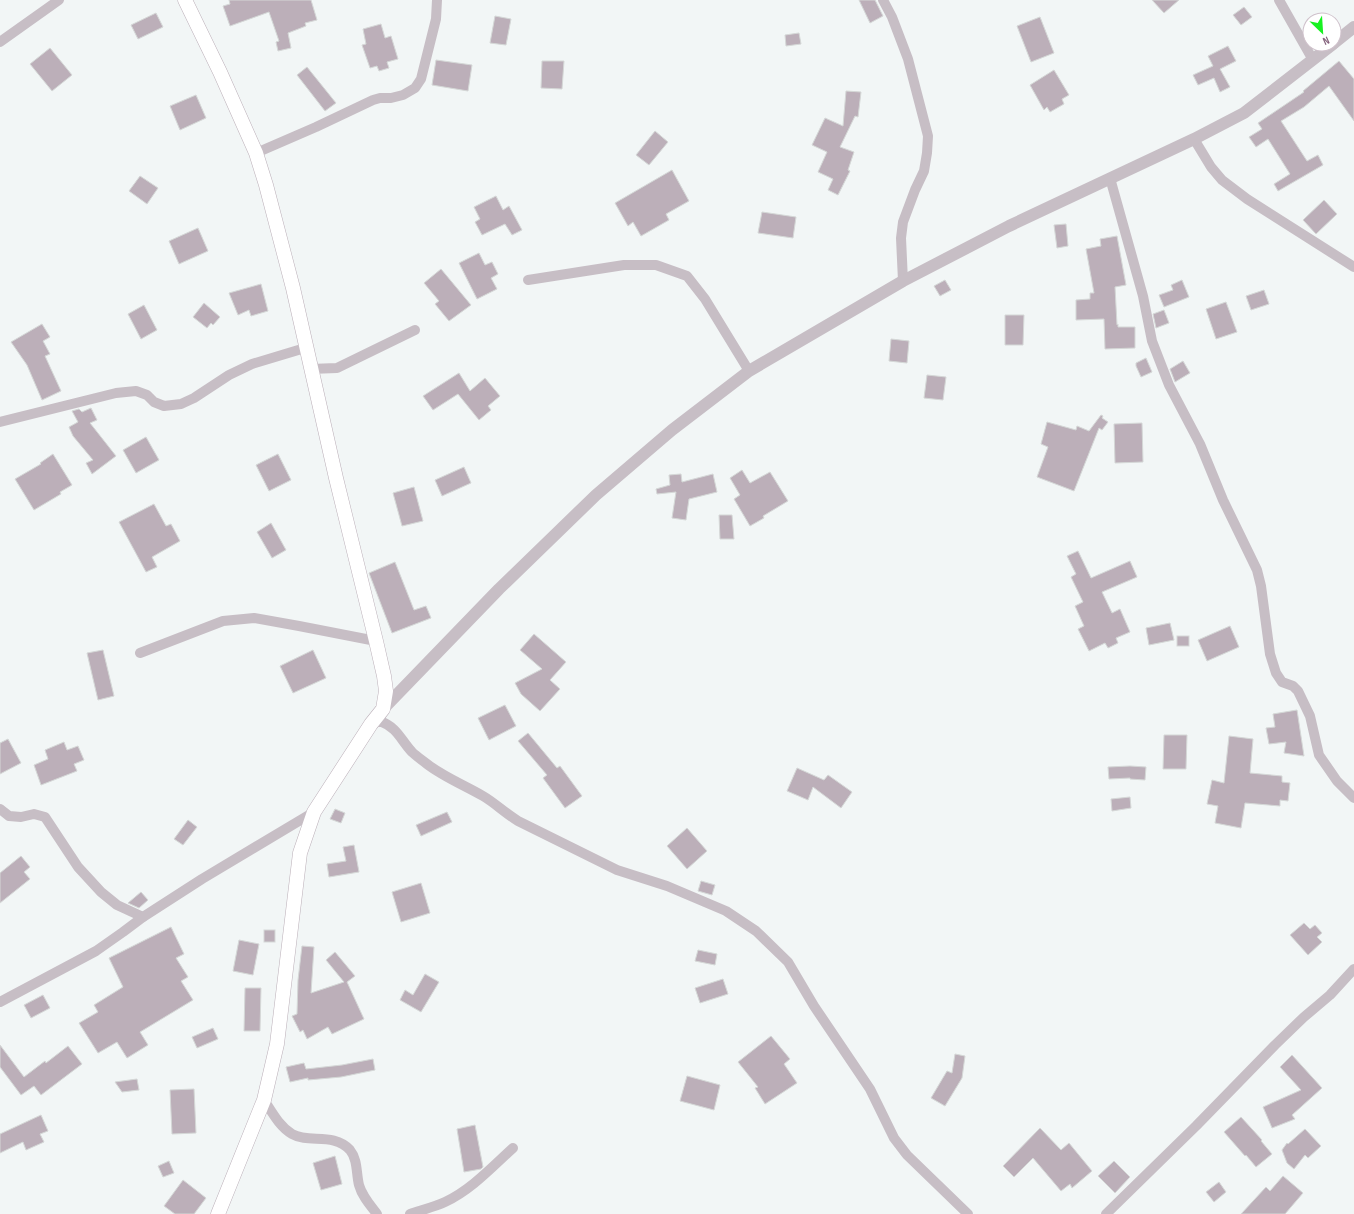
<svg xmlns="http://www.w3.org/2000/svg" width="1354" height="1214" font-family="'Sofia Sans Condensed',sans-serif">
<style>
.building{fill:#bcafb9;stroke:#d5d8d7}
.lines{fill:none;stroke-linecap:round;stroke-linejoin:round}
.secondary-casing{stroke:#bcb0b9;stroke-width:15}
.minor{stroke:#c7bec5;stroke-width:10}
.tertiary{stroke:#c7bec5;stroke-width:12}
.secondary{stroke:#fff;stroke-width:14}
</style>
<rect width="100%" height="100%" fill="#f2f6f6"/>
<!-- building -->
<g class="building">
<polygon points="229,0 311,0 317,20 305,23 306,26 288,33 291,48 278,51 276,42 279,41 269,12 230,26 223,6 230,4"/>
<polygon points="859,0 875,0 883,16 870,23"/>
<polygon points="1152,0 1179,0 1164,13"/>
<polygon points="1244,7 1252,17 1241,25 1233,15"/>
<polygon points="156,13 163,27 138,39 131,25"/>
<polygon points="495,16 511,19 506,45 490,43"/>
<polygon points="1040,17 1054,53 1031,62 1017,26"/>
<polygon points="381,24 385,38 391,36 398,59 387,62 389,68 379,71 377,66 370,68 362,45 366,44 363,29"/>
<polygon points="799,33 801,44 786,46 785,35"/>
<polygon points="1228,46 1236,61 1220,69 1230,87 1220,92 1214,78 1198,85 1193,75 1213,66 1208,56"/>
<polygon points="50,48 72,75 52,91 30,64"/>
<polygon points="436,60 472,65 468,91 432,85"/>
<polygon points="542,61 564,61 562,89 541,88"/>
<polygon points="1339,61 1354,79 1354,121 1329,86 1304,107 1281,121 1307,161 1318,155 1323,165 1278,191 1274,184 1290,174 1268,139 1256,147 1249,137 1262,129 1258,123 1304,92 1303,91"/>
<polygon points="307,67 336,103 325,111 297,75"/>
<polygon points="1054,70 1069,95 1062,99 1064,104 1050,112 1047,107 1044,110 1030,85"/>
<polygon points="846,91 861,92 858,117 855,116 840,147 854,152 848,170 850,171 838,195 828,190 833,179 818,172 827,152 812,145 825,118 843,126"/>
<polygon points="196,95 206,118 180,130 170,106"/>
<polygon points="655,131 668,142 649,165 636,155"/>
<polygon points="672,170 689,201 666,214 669,220 641,236 633,222 628,226 615,203"/>
<polygon points="140,176 158,188 147,204 129,191"/>
<polygon points="496,196 503,210 509,206 522,230 512,235 505,224 482,235 475,222 480,219 474,207"/>
<polygon points="1324,200 1337,214 1316,234 1303,220"/>
<polygon points="762,212 796,217 793,238 758,233"/>
<polygon points="1066,224 1068,246 1057,248 1054,225"/>
<polygon points="198,228 208,251 179,264 169,241"/>
<polygon points="1117,236 1126,285 1115,287 1117,325 1118,324 1118,327 1135,327 1135,348 1105,349 1104,319 1076,320 1076,300 1090,299 1090,293 1094,293 1086,249 1101,246 1100,239"/>
<polygon points="479,253 485,265 492,262 498,274 491,278 497,289 477,299 459,263"/>
<polygon points="441,269 471,305 449,321 435,304 439,301 424,283"/>
<polygon points="945,280 951,290 940,296 934,286"/>
<polygon points="1182,280 1189,297 1164,307 1159,295 1173,290 1171,285"/>
<polygon points="261,284 268,311 251,316 249,310 238,315 229,293"/>
<polygon points="1264,290 1269,304 1251,310 1246,296"/>
<polygon points="1226,302 1237,332 1216,339 1206,309"/>
<polygon points="204,303 220,317 213,325 211,323 207,328 193,317"/>
<polygon points="144,305 157,330 141,339 128,314"/>
<polygon points="1164,310 1169,323 1156,328 1153,314"/>
<polygon points="1005,315 1024,315 1023,345 1005,345"/>
<polygon points="42,324 50,337 43,341 50,354 45,356 61,391 42,400 27,365 11,342"/>
<polygon points="891,339 909,341 907,363 889,361"/>
<polygon points="1146,358 1152,372 1141,377 1136,366 1136,363"/>
<polygon points="1183,361 1190,373 1175,382 1170,369"/>
<polygon points="459,373 470,391 485,378 500,396 488,406 491,410 479,420 458,394 433,410 423,396"/>
<polygon points="927,375 946,377 943,400 924,398"/>
<polygon points="91,408 97,420 90,423 116,456 92,474 86,463 93,460 73,436 69,427 78,422 72,411 79,409 82,412"/>
<polygon points="1101,415 1103,416 1102,418 1108,422 1102,430 1099,428 1074,491 1037,477 1048,447 1041,444 1047,422 1076,430 1077,426 1089,431"/>
<polygon points="1142,423 1143,462 1115,463 1114,424"/>
<polygon points="146,437 159,460 136,473 123,450"/>
<polygon points="53,454 72,485 60,492 61,494 34,510 15,479 41,464 40,463"/>
<polygon points="278,454 291,480 269,491 256,465"/>
<polygon points="464,467 471,483 442,496 435,480"/>
<polygon points="742,470 750,483 770,472 788,501 763,516 764,518 750,526 734,499 740,495 730,478"/>
<polygon points="681,474 682,482 713,474 717,492 689,499 686,520 672,518 676,492 657,494 656,489 670,485 669,475"/>
<polygon points="414,487 423,521 402,526 393,493"/>
<polygon points="154,504 166,526 171,524 180,541 152,557 157,567 146,572 119,522"/>
<polygon points="719,515 732,515 734,539 720,539"/>
<polygon points="271,523 286,550 272,558 257,532"/>
<polygon points="1078,551 1091,578 1130,561 1137,577 1102,592 1112,613 1120,609 1130,632 1116,638 1118,643 1108,648 1105,643 1089,651 1078,629 1084,626 1075,606 1083,602 1071,577 1076,574 1067,556"/>
<polygon points="395,562 414,610 426,606 431,618 392,633 369,573"/>
<polygon points="1170,623 1174,640 1149,645 1146,628"/>
<polygon points="1230,626 1239,647 1207,661 1198,640"/>
<polygon points="534,634 566,662 550,680 560,689 540,711 521,694 515,683 542,669 520,650"/>
<rect x="1177" y="636" width="12" height="10"/>
<polygon points="103,650 114,696 98,700 87,653"/>
<polygon points="313,650 326,678 293,693 280,666"/>
<polygon points="505,705 516,726 489,740 478,718"/>
<polygon points="1297,710 1304,756 1284,753 1286,742 1269,744 1266,728 1275,727 1273,714"/>
<polygon points="528,733 557,768 560,766 582,796 565,808 543,778 547,775 518,741"/>
<polygon points="1164,735 1187,735 1186,769 1163,769"/>
<polygon points="1229,736 1253,739 1250,773 1282,776 1282,782 1290,783 1288,801 1280,800 1280,806 1245,803 1241,828 1215,823 1218,806 1207,804 1212,780 1224,783"/>
<polygon points="8,739 21,763 0,774 0,743"/>
<polygon points="64,742 67,750 78,746 84,760 74,764 77,771 41,785 34,765 48,759 45,750"/>
<polygon points="1130,766 1146,767 1145,780 1130,779 1130,778 1109,779 1108,767"/>
<polygon points="797,768 824,780 828,775 852,792 841,808 813,787 808,800 787,791"/>
<polygon points="1130,797 1131,808 1112,811 1111,799"/>
<polygon points="335,809 345,813 341,823 330,819"/>
<polygon points="447,812 452,822 421,836 416,825"/>
<polygon points="188,820 197,827 183,845 174,839"/>
<polygon points="687,828 707,851 687,869 667,846"/>
<polygon points="354,845 359,872 329,877 327,864 346,861 343,847"/>
<polygon points="21,856 30,867 24,872 30,879 0,903 0,873"/>
<polygon points="701,881 715,885 712,895 698,891"/>
<polygon points="421,883 430,913 401,922 392,892"/>
<polygon points="141,892 148,900 139,908 128,903"/>
<polygon points="1304,923 1310,929 1315,925 1322,933 1317,937 1322,942 1308,955 1290,935"/>
<polygon points="171,927 184,954 176,958 188,977 181,981 193,1000 140,1032 148,1045 127,1058 117,1042 98,1053 79,1023 98,1012 94,1005 123,987 109,958"/>
<rect x="264" y="930" width="11" height="12"/>
<polygon points="239,940 259,944 253,975 233,971"/>
<polygon points="302,946 314,947 311,993 344,982 326,960 335,952 355,976 347,982 364,1019 332,1034 328,1027 307,1039 303,1030 300,1032 292,1016 297,1014 298,980"/>
<polygon points="698,950 717,954 715,965 695,961"/>
<polygon points="425,974 439,982 421,1012 400,1000 405,990 413,995"/>
<polygon points="723,979 728,994 700,1003 695,988"/>
<polygon points="245,988 261,988 260,1031 244,1031"/>
<polygon points="43,995 50,1008 31,1018 24,1005"/>
<polygon points="213,1028 218,1039 197,1048 192,1037"/>
<polygon points="771,1036 790,1059 784,1064 797,1083 765,1104 755,1088 758,1087 738,1062"/>
<polygon points="0,1045 24,1077 45,1061 46,1063 68,1046 82,1064 41,1095 34,1086 21,1095 0,1067"/>
<polygon points="955,1054 965,1056 962,1078 945,1106 931,1098 947,1071 952,1073"/>
<polygon points="1292,1055 1322,1088 1292,1115 1295,1119 1272,1128 1263,1107 1301,1090 1280,1067"/>
<polygon points="373,1059 375,1070 341,1077 308,1080 308,1078 290,1082 286,1067 304,1063 306,1069 342,1065"/>
<polygon points="687,1076 720,1085 714,1110 680,1101"/>
<polygon points="137,1079 139,1090 122,1092 115,1082"/>
<polygon points="194,1089 196,1133 172,1134 170,1090"/>
<polygon points="41,1115 48,1131 40,1134 44,1142 26,1150 23,1142 0,1153 0,1134"/>
<polygon points="1241,1117 1262,1140 1261,1141 1272,1154 1256,1167 1246,1155 1245,1156 1224,1132"/>
<polygon points="475,1125 483,1167 481,1169 464,1172 457,1129"/>
<polygon points="1040,1128 1061,1150 1069,1143 1092,1171 1072,1188 1070,1184 1061,1191 1033,1158 1014,1177 1003,1166"/>
<polygon points="1305,1129 1321,1146 1308,1158 1305,1155 1294,1169 1287,1163 1282,1150 1287,1143 1288,1144"/>
<polygon points="335,1156 342,1184 321,1190 313,1163"/>
<polygon points="169,1161 174,1173 163,1177 158,1166"/>
<polygon points="1114,1161 1130,1177 1115,1193 1098,1176"/>
<polygon points="1283,1176 1303,1193 1285,1214 1241,1214 1266,1187 1270,1191"/>
<polygon points="183,1180 206,1198 194,1214 175,1214 164,1206"/>
<polygon points="1219,1182 1226,1192 1214,1202 1206,1192"/>
</g>
<g class="lines">
<!-- secondary casing -->
<g class="secondary-casing">
<polyline id="secondary" points="185,0 220,72 256,153 266,185 293,288 336,478 376,641 384,676 386,691 383,709 371,724 314,812 300,853 277,1044 264,1100 218,1214"/>
</g>
<!-- minor -->
<g class="minor">
<polyline points="883,0 892,17 908,59 928,136 927,153 924,171 915,190 903,222 901,238 903,281"/>
<polyline points="1279,0 1313,60"/>
<polyline points="0,42 59,0"/>
<polyline points="1194,139 1211,167 1222,180 1247,199 1354,267"/>
<polyline points="256,153 316,127 373,100 380,98 391,98 403,95 415,88 421,79 436,19 437,0"/>
<polyline points="1110,178 1143,296 1152,341 1169,385 1200,444 1223,500 1257,570 1261,586 1270,654 1276,673 1282,682 1293,686 1298,691 1310,716 1319,755 1337,781 1354,798"/>
<polyline points="528,280 624,265 656,265 687,276 705,299 749,371"/>
<polyline points="310,369 337,368 415,330"/>
<polyline points="0,422 116,393 136,391 147,395 154,402 164,406 181,404 194,398 229,375 252,364 305,348"/>
<polyline points="140,653 223,621 254,618 299,626 376,641"/>
<path d="M371 724 380 721C398 728 400 739 412 752 416 756 422 760 427 764 444 777 464 785 483 796 495 803 505 813 518 821L617 870 667 886 726 911 756 931 788 962 814 1006 870 1089 894 1138 907 1155 968 1214"/>
<polyline points="0,809 9,816 21,817 34,814 45,817 78,867 101,892 117,905 143,917"/>
<polyline points="0,1002 96,951 123,932 143,917 202,879 314,812"/>
<path d="M264 1100C272 1112 279 1126 292 1134 309 1144 333 1132 350 1150 358 1160 356 1173 359 1185 362 1196 370 1205 377 1214"/>
<path d="M410 1214C422 1210 434 1207 445 1202 471 1190 492 1167 513 1148"/>
<polyline points="1106,1214 1196,1126 1275,1045 1304,1017 1330,995 1354,969"/>
</g>
<!-- tertiary -->
<g class="tertiary">
<polyline points="1334,43 1354,27"/>
<polyline points="383,709 499,589 596,495 672,430 749,371 903,281 1009,226 1194,139 1244,113 1333,44"/>
</g>
<!-- secondary -->
<use href="#secondary" class="secondary"/>
</g>
<!-- north arrow -->
<g transform="translate(1322 32) rotate(155)"><circle r="19" fill="#ffffff" stroke="#cfc1cb"/>
<path d="M0-3L7 15L0 10L-7 15Z" fill="#18f122"/>
<text y="-6" font-size="11" font-weight="bold" text-anchor="middle" fill="#86637d">N</text>
</g>
</svg>
